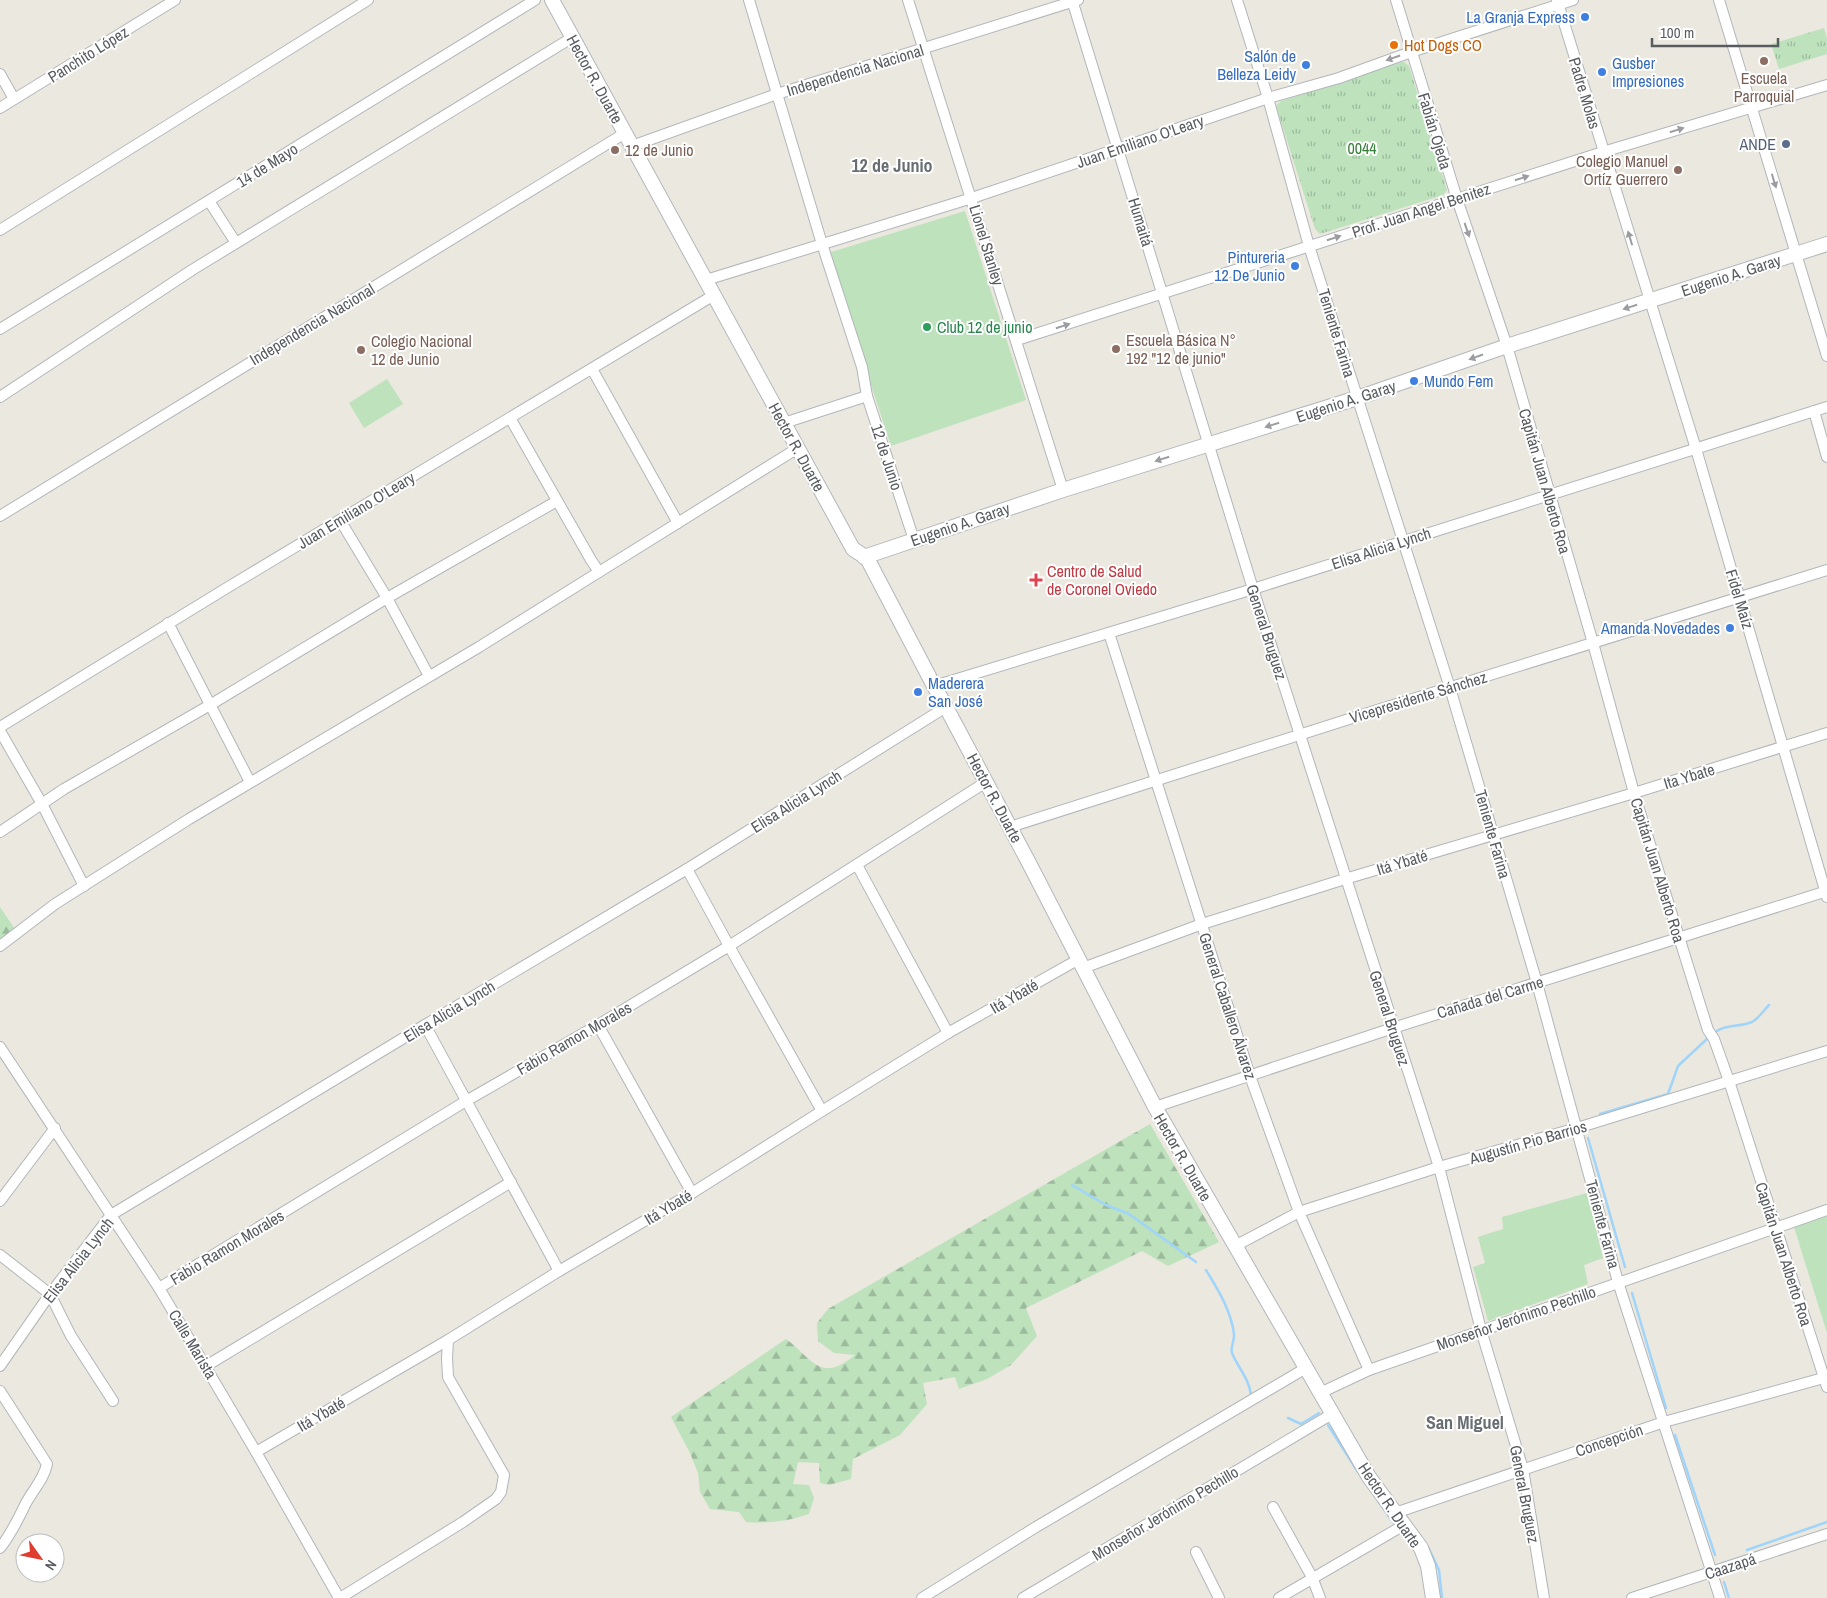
<svg xmlns="http://www.w3.org/2000/svg" width="1827" height="1598" font-family="'Archivo Narrow',sans-serif">
<style>
.grass{fill:#bde2bc}
.forest{fill:url(#forest-firs)}
.park{fill:url(#park-tufts)}
.lines{fill:none;stroke-linecap:round;stroke-linejoin:round}
.stream{stroke:#9fd4fb;stroke-width:2.5}
.street-casing{stroke:#b2b6ba;stroke-width:12}
.secondary-casing{stroke:#b3b7bc;stroke-width:16}
.street{stroke:#fff;stroke-width:10}
.secondary{stroke:#fff;stroke-width:14}
.oneway{fill:#9b9da0}
.shop-dot{fill:#3f7fe0;stroke:#fff;stroke-width:2}
.food-dot{fill:#e8710a;stroke:#fff;stroke-width:2}
.education-dot{fill:#8d6e63;stroke:#fff;stroke-width:2}
.service-dot{fill:#5c6f8a;stroke:#fff;stroke-width:2}
.leisure-dot{fill:#2e9e5b;stroke:#fff;stroke-width:2}
.health-dot{fill:#e0444e;stroke:#fff;stroke-width:2}
.labels{text-anchor:middle;stroke-width:4;stroke-linejoin:round;paint-order:stroke}
.shop-label{font-size:16px;fill:#366cbe;stroke:#fff;text-anchor:end}
.food-label{font-size:16px;fill:#c56008;stroke:#fff;text-anchor:start}
.street-label{font-size:16px;fill:#585c60;stroke:#fff}
.education-label{font-size:16px;fill:#785e54;stroke:#fff;text-anchor:start}
.service-label{font-size:16px;fill:#4e5e75;stroke:#fff;text-anchor:end}
.park-label{font-size:16px;fill:#37803a;stroke:#fff}
.leisure-label{font-size:16px;fill:#27864d;stroke:#fff;text-anchor:start}
.health-label{font-size:16px;fill:#be3a42;stroke:#fff;text-anchor:start}
.neighbourhood-label{font-size:18px;font-weight:bold;fill:#696e72;stroke:#fff}
</style>
<defs>
<pattern id="forest-firs" width="22" height="20" patternUnits="userSpaceOnUse" patternTransform="scale(1.25)"><rect width="22" height="20" fill="#bde2bc"/><path d="M5 1l3.5 6h-7zM16 11l3.5 6h-7z" fill="#9cba9c"/></pattern>
<pattern id="park-tufts" width="24" height="20" patternUnits="userSpaceOnUse" patternTransform="scale(1.25)"><rect width="24" height="20" fill="#bde2bc"/><path d="M3 7l-1-3M5 7V3M7 7l1-3M15 17l-1-3M17 17v-4M19 17l1-3" fill="none" stroke="#9cba9c"/></pattern>
</defs>
<rect width="100%" height="100%" fill="#ebe8df"/>
<!-- grass -->
<g class="grass">
<polygon points="965,211 1026,400 891,446 828,253"/>
<polygon points="387,379 403,404 364,428 349,403"/>
<polygon points="1587,1193 1603,1258 1584,1265 1588,1284 1488,1321 1473,1267 1485,1263 1478,1237 1503,1229 1502,1217"/>
<polygon points="1827,1216 1827,1333 1794,1227"/>
</g>
<!-- forest -->
<g class="forest">
<polygon points="0,907 19,935 0,948"/>
<path d="M1150 1124 1219 1242 1168 1266 1142 1251 1026 1308 1037 1336 1011 1365 987 1379 959 1389 955 1377 923 1383 927 1404 900 1435 853 1459 851 1479 829 1485 820 1483 819 1463 798 1462 793 1484 809 1485 814 1498 809 1514C788 1521 768 1524 746 1522L739 1512 710 1509 700 1492 698 1473 690 1453 671 1417 786 1339C813 1359 820 1384 855 1355L834 1353 818 1341 817 1323 828 1309Z"/>
</g>
<!-- park -->
<g class="park">
<polygon points="1824,28 1827,38 1827,54 1779,69 1771,44"/>
<polygon points="1401,62 1404,62 1409,66 1447,190 1443,195 1320,234 1315,229 1276,106 1281,101"/>
</g>
<g class="lines">
<!-- stream -->
<g class="stream">
<path d="M1717 1031C1727 1024 1741 1027 1752 1022 1758 1019 1764 1010 1769 1005"/>
<polyline points="1600,1114 1668,1094 1678,1066 1709,1037"/>
<polyline points="1588,1138 1625,1267"/>
<polyline points="1072,1185 1106,1205 1129,1214 1196,1262"/>
<path d="M1206 1270C1218 1290 1231 1310 1234 1334 1235 1340 1230 1347 1232 1353 1238 1368 1249 1378 1251 1395"/>
<polyline points="1632,1293 1666,1408"/>
<polyline points="1288,1418 1301,1424 1319,1413"/>
<polyline points="1328,1425 1358,1472"/>
<polyline points="1675,1435 1715,1555"/>
<polyline points="1378,1501 1393,1522"/>
<polyline points="1416,1530 1429,1549 1439,1570 1442,1598"/>
<polyline points="1747,1550 1827,1522"/>
<polyline points="1724,1582 1729,1598"/>
</g>
<!-- street casing -->
<g class="street-casing">
<g id="street">
<polyline points="749,0 822,244 862,367 867,396 914,540"/>
<polyline points="908,0 1063,490"/>
<polyline points="1072,0 1253,589 1439,1167 1481,1330 1523,1469 1544,1598"/>
<polyline points="1237,0 1268,98 1309,246 1450,688 1537,983 1618,1282 1720,1598"/>
<polyline points="1396,0 1457,199 1507,346 1593,643 1634,793 1708,1030 1714,1039 1729,1081 1827,1387"/>
<polyline points="1557,0 1696,449 1827,897"/>
<polyline points="1719,0 1827,356"/>
<polyline points="0,74 14,99"/>
<polyline points="0,108 175,0"/>
<polyline points="632,146 777,94 1078,0"/>
<polyline points="209,201 236,243"/>
<polyline points="0,230 368,0"/>
<polyline points="706,280 972,198 1268,98 1339,78 1411,52 1573,0"/>
<polyline points="0,329 535,0"/>
<polyline points="1017,340 1603,152 1827,85"/>
<polyline points="592,369 678,523"/>
<polyline points="0,397 192,270 573,37"/>
<polyline points="1814,411 1827,457"/>
<polyline points="510,418 591,560 599,572 798,448"/>
<polyline points="784,423 867,396"/>
<polyline points="0,516 625,133"/>
<polyline points="340,520 387,598 429,676"/>
<polyline points="168,623 250,782"/>
<polyline points="1109,633 1250,1076 1299,1212 1369,1370"/>
<polyline points="934,686 1253,589 1827,407"/>
<polyline points="0,727 225,589 714,295"/>
<polyline points="0,731 42,804 84,886"/>
<polyline points="1010,827 1371,712 1827,570"/>
<polyline points="0,832 64,789 210,705 387,598 557,501"/>
<polyline points="857,865 948,1033"/>
<polyline points="687,869 729,946 822,1111"/>
<polyline points="0,946 55,904 189,819 479,647 599,572"/>
<polyline points="1083,968 1202,924 1345,879 1634,793 1827,733"/>
<polyline points="425,1025 559,1271"/>
<polyline points="598,1025 692,1193"/>
<polyline points="0,1047 159,1288 256,1452 339,1598"/>
<polyline points="1155,1107 1393,1028 1827,891"/>
<polyline points="0,1201 55,1128"/>
<polyline points="1235,1246 1299,1212 1439,1167 1577,1128 1827,1051"/>
<polyline points="0,1255 50,1294 71,1336 113,1401"/>
<polyline points="159,1288 466,1101 598,1025 729,946 986,782"/>
<polyline points="0,1366 50,1294 111,1215 425,1025 687,869 946,707"/>
<polyline points="206,1366 511,1182"/>
<path d="M0 1391 47 1464C44 1479 33 1490 26 1503 18 1519 12 1533 0 1548"/>
<polyline points="1320,1393 1369,1370 1827,1210"/>
<polyline points="256,1452 448,1340 559,1271 692,1193 822,1111 948,1033 1079,959"/>
<polyline points="1273,1507 1312,1577 1320,1598"/>
<polyline points="1395,1513 1664,1422 1827,1377"/>
<polyline points="1196,1552 1219,1598"/>
<polyline points="340,1598 463,1522 496,1499 501,1492 504,1475 448,1377 447,1358 448,1340"/>
<polyline points="922,1598 1036,1527 1306,1368"/>
<polyline points="1023,1598 1332,1414"/>
<polyline points="1279,1598 1404,1525"/>
<polyline points="1632,1598 1827,1534"/>
</g>
</g>
<!-- secondary casing -->
<g class="secondary-casing">
<g id="secondary">
<polyline points="552,0 853,549 867,558 934,686 946,707 1029,863 1155,1107 1369,1477 1421,1548 1428,1566 1433,1598"/>
<polyline points="864,557 1063,490 1357,398 1507,346 1827,244"/>
</g>
</g>
<!-- street -->
<use href="#street" class="street"/>
<!-- secondary -->
<use href="#secondary" class="secondary"/>
</g>
<!-- one-way arrows -->
<defs><path id="oneway-solid" d="M-6-.8H1V-3.2L6.5 0L1 3.2V.8H-6Z" transform="scale(1.25)"/></defs>
<g class="oneway">
<use href="#oneway-solid" transform="translate(1393 58) rotate(161)"/>
<use href="#oneway-solid" transform="translate(1677 130) rotate(-17)"/>
<use href="#oneway-solid" transform="translate(1522 178) rotate(-18)"/>
<use href="#oneway-solid" transform="translate(1774 181) rotate(73)"/>
<use href="#oneway-solid" transform="translate(1467 230) rotate(71)"/>
<use href="#oneway-solid" transform="translate(1334 238) rotate(-18)"/>
<use href="#oneway-solid" transform="translate(1630 238) rotate(-107)"/>
<use href="#oneway-solid" transform="translate(1630 307) rotate(162)"/>
<use href="#oneway-solid" transform="translate(1063 326) rotate(-18)"/>
<use href="#oneway-solid" transform="translate(1476 357) rotate(161)"/>
<use href="#oneway-solid" transform="translate(1272 425) rotate(163)"/>
<use href="#oneway-solid" transform="translate(1162 459) rotate(163)"/>
</g>
<!-- markers -->
<g class="shop-dot">
<circle cx="1585" cy="17" r="5"/>
<circle cx="1306" cy="65" r="5"/>
<circle cx="1602" cy="72" r="5"/>
<circle cx="1295" cy="266" r="5"/>
<circle cx="1414" cy="381" r="5"/>
<circle cx="1730" cy="628" r="5"/>
<circle cx="918" cy="692" r="5"/>
</g>
<circle class="food-dot" cx="1394" cy="45" r="5"/>
<g class="education-dot">
<circle cx="1764" cy="61" r="5"/>
<circle cx="615" cy="150" r="5"/>
<circle cx="1678" cy="170" r="5"/>
<circle cx="1116" cy="349" r="5"/>
<circle cx="361" cy="350" r="5"/>
</g>
<circle class="service-dot" cx="1786" cy="144" r="5"/>
<circle class="leisure-dot" cx="927" cy="327" r="5"/>
<path class="health-dot" d="M1033.5 572.5h5v5h5v5h-5v5h-5v-5h-5v-5h5z"/>
<g class="labels">
<!-- shop labels -->
<g class="shop-label">
<text x="1575" y="23">La Granja Express</text>
<text x="1296" y="62">Salón de<tspan x="1296" dy="18">Belleza Leidy</tspan></text>
<text x="1612" y="69" text-anchor="start">Gusber<tspan x="1612" dy="18">Impresiones</tspan></text>
<text x="1285" y="263">Pintureria<tspan x="1285" dy="18">12 De Junio</tspan></text>
<text x="1424" y="387" text-anchor="start">Mundo Fem</text>
<text x="1720" y="634">Amanda Novedades</text>
<text x="928" y="689" text-anchor="start">Maderera<tspan x="928" dy="18">San José</tspan></text>
</g>
<!-- food labels -->
<g class="food-label">
<text x="1404" y="51">Hot Dogs CO</text>
</g>
<!-- street labels -->
<g class="street-label">
<text transform="translate(88 54) rotate(-32)" y="6">Panchito López</text>
<text transform="translate(855 70) rotate(-17)" y="6">Independencia Nacional</text>
<text transform="translate(595 79) rotate(61)" y="6">Hector R. Duarte</text>
<text transform="translate(1585 93) rotate(73)" y="6">Padre Molas</text>
<text transform="translate(1435 131) rotate(73)" y="6">Fabián Ojeda</text>
<text transform="translate(1140 141) rotate(-19)" y="6">Juan Emiliano O'Leary</text>
<text transform="translate(267 165) rotate(-32)" y="6">14 de Mayo</text>
<text transform="translate(1421 210) rotate(-18)" y="6">Prof. Juan Angel Benitez</text>
<text transform="translate(1141 222) rotate(73)" y="6">Humaitá</text>
<text transform="translate(987 245) rotate(73)" y="6">Lionel Stanley</text>
<text transform="translate(1731 275) rotate(-18)" y="6">Eugenio A. Garay</text>
<text transform="translate(312 324) rotate(-31)" y="6">Independencia Nacional</text>
<text transform="translate(1337 333) rotate(73)" y="6">Teniente Farina</text>
<text transform="translate(1346 401) rotate(-18)" y="6">Eugenio A. Garay</text>
<text transform="translate(797 447) rotate(61)" y="6">Hector R. Duarte</text>
<text transform="translate(887 457) rotate(72)" y="6">12 de Junio</text>
<text transform="translate(1545 481) rotate(74)" y="6">Capitán Juan Alberto Roa</text>
<text transform="translate(356 510) rotate(-31)" y="6">Juan Emiliano O'Leary</text>
<text transform="translate(960 524) rotate(-19)" y="6">Eugenio A. Garay</text>
<text transform="translate(1381 548) rotate(-18)" y="6">Elisa Alicia Lynch</text>
<text transform="translate(1740 599) rotate(73)" y="6">Fidel Maíz</text>
<text transform="translate(1267 632) rotate(72)" y="6">General Bruguez</text>
<text transform="translate(1418 697) rotate(-17)" y="6">Vicepresidente Sánchez</text>
<text transform="translate(1689 776) rotate(-17)" y="6">Ita Ybate</text>
<text transform="translate(995 798) rotate(62)" y="6">Hector R. Duarte</text>
<text transform="translate(796 801) rotate(-32)" y="6">Elisa Alicia Lynch</text>
<text transform="translate(1493 834) rotate(74)" y="6">Teniente Farina</text>
<text transform="translate(1402 862) rotate(-17)" y="6">Itá Ybaté</text>
<text transform="translate(1658 870) rotate(73)" y="6">Capitán Juan Alberto Roa</text>
<text transform="translate(1014 996) rotate(-30)" y="6">Itá Ybaté</text>
<text transform="translate(1490 997) rotate(-17)" y="6">Cañada del Carme</text>
<text transform="translate(1228 1006) rotate(72)" y="6">General Caballero Álvarez</text>
<text transform="translate(449 1011) rotate(-31)" y="6">Elisa Alicia Lynch</text>
<text transform="translate(1390 1018) rotate(72)" y="6">General Bruguez</text>
<text transform="translate(574 1038) rotate(-30)" y="6">Fabio Ramon Morales</text>
<text transform="translate(1528 1142) rotate(-16)" y="6">Augustín Pio Barrios</text>
<text transform="translate(1183 1157) rotate(60)" y="6">Hector R. Duarte</text>
<text transform="translate(668 1207) rotate(-31)" y="6">Itá Ybaté</text>
<text transform="translate(1603 1224) rotate(75)" y="6">Teniente Farina</text>
<text transform="translate(227 1247) rotate(-31)" y="6">Fabio Ramon Morales</text>
<text transform="translate(1784 1254) rotate(72)" y="6">Capitán Juan Alberto Roa</text>
<text transform="translate(78 1260) rotate(-52)" y="6">Elisa Alicia Lynch</text>
<text transform="translate(1516 1318) rotate(-19)" y="6">Monseñor Jerónimo Pechillo</text>
<text transform="translate(193 1344) rotate(59)" y="6">Calle Marista</text>
<text transform="translate(321 1414) rotate(-30)" y="6">Itá Ybaté</text>
<text transform="translate(1609 1440) rotate(-19)" y="6">Concepción</text>
<text transform="translate(1525 1494) rotate(79)" y="6">General Bruguez</text>
<text transform="translate(1390 1505) rotate(56)" y="6">Hector R. Duarte</text>
<text transform="translate(1165 1513) rotate(-31)" y="6">Monseñor Jerónimo Pechillo</text>
<text transform="translate(1730 1566) rotate(-18)" y="6">Caazapá</text>
</g>
<!-- education labels -->
<g class="education-label">
<text x="1764" y="84" text-anchor="middle">Escuela<tspan x="1764" dy="18">Parroquial</tspan></text>
<text x="625" y="156">12 de Junio</text>
<text x="1668" y="167" text-anchor="end">Colegio Manuel<tspan x="1668" dy="18">Ortíz Guerrero</tspan></text>
<text x="1126" y="346">Escuela Básica N°<tspan x="1126" dy="18">192 "12 de junio"</tspan></text>
<text x="371" y="347">Colegio Nacional<tspan x="371" dy="18">12 de Junio</tspan></text>
</g>
<!-- service labels -->
<g class="service-label">
<text x="1776" y="150">ANDE</text>
</g>
<!-- park labels -->
<g class="park-label">
<text x="1362" y="154">0044</text>
</g>
<!-- leisure labels -->
<g class="leisure-label">
<text x="937" y="333">Club 12 de junio</text>
</g>
<!-- health labels -->
<g class="health-label">
<text x="1047" y="577">Centro de Salud<tspan x="1047" dy="18">de Coronel Oviedo</tspan></text>
</g>
<!-- neighbourhood labels -->
<g class="neighbourhood-label">
<text x="892" y="172">12 de Junio</text>
<text x="1465" y="1429">San Miguel</text>
</g>
</g>
<!-- north arrow -->
<g transform="translate(40 1558) rotate(123)"><circle r="24" fill="#ffffff" stroke="#bcbebf"/>
<path d="M0-4L9 19L0 12L-9 19Z" fill="#e13c30"/>
<text y="-8" font-size="14" font-weight="bold" text-anchor="middle" fill="#585c60">N</text>
</g>
<!-- scale -->
<path d="M1652 38v8h126v-8" fill="none" stroke="#585c60" stroke-width="2.5"/>
<text x="1660" y="38" font-size="15" fill="#585c60" stroke="#ffffff" stroke-width="4" paint-order="stroke">100 m</text>
</svg>
